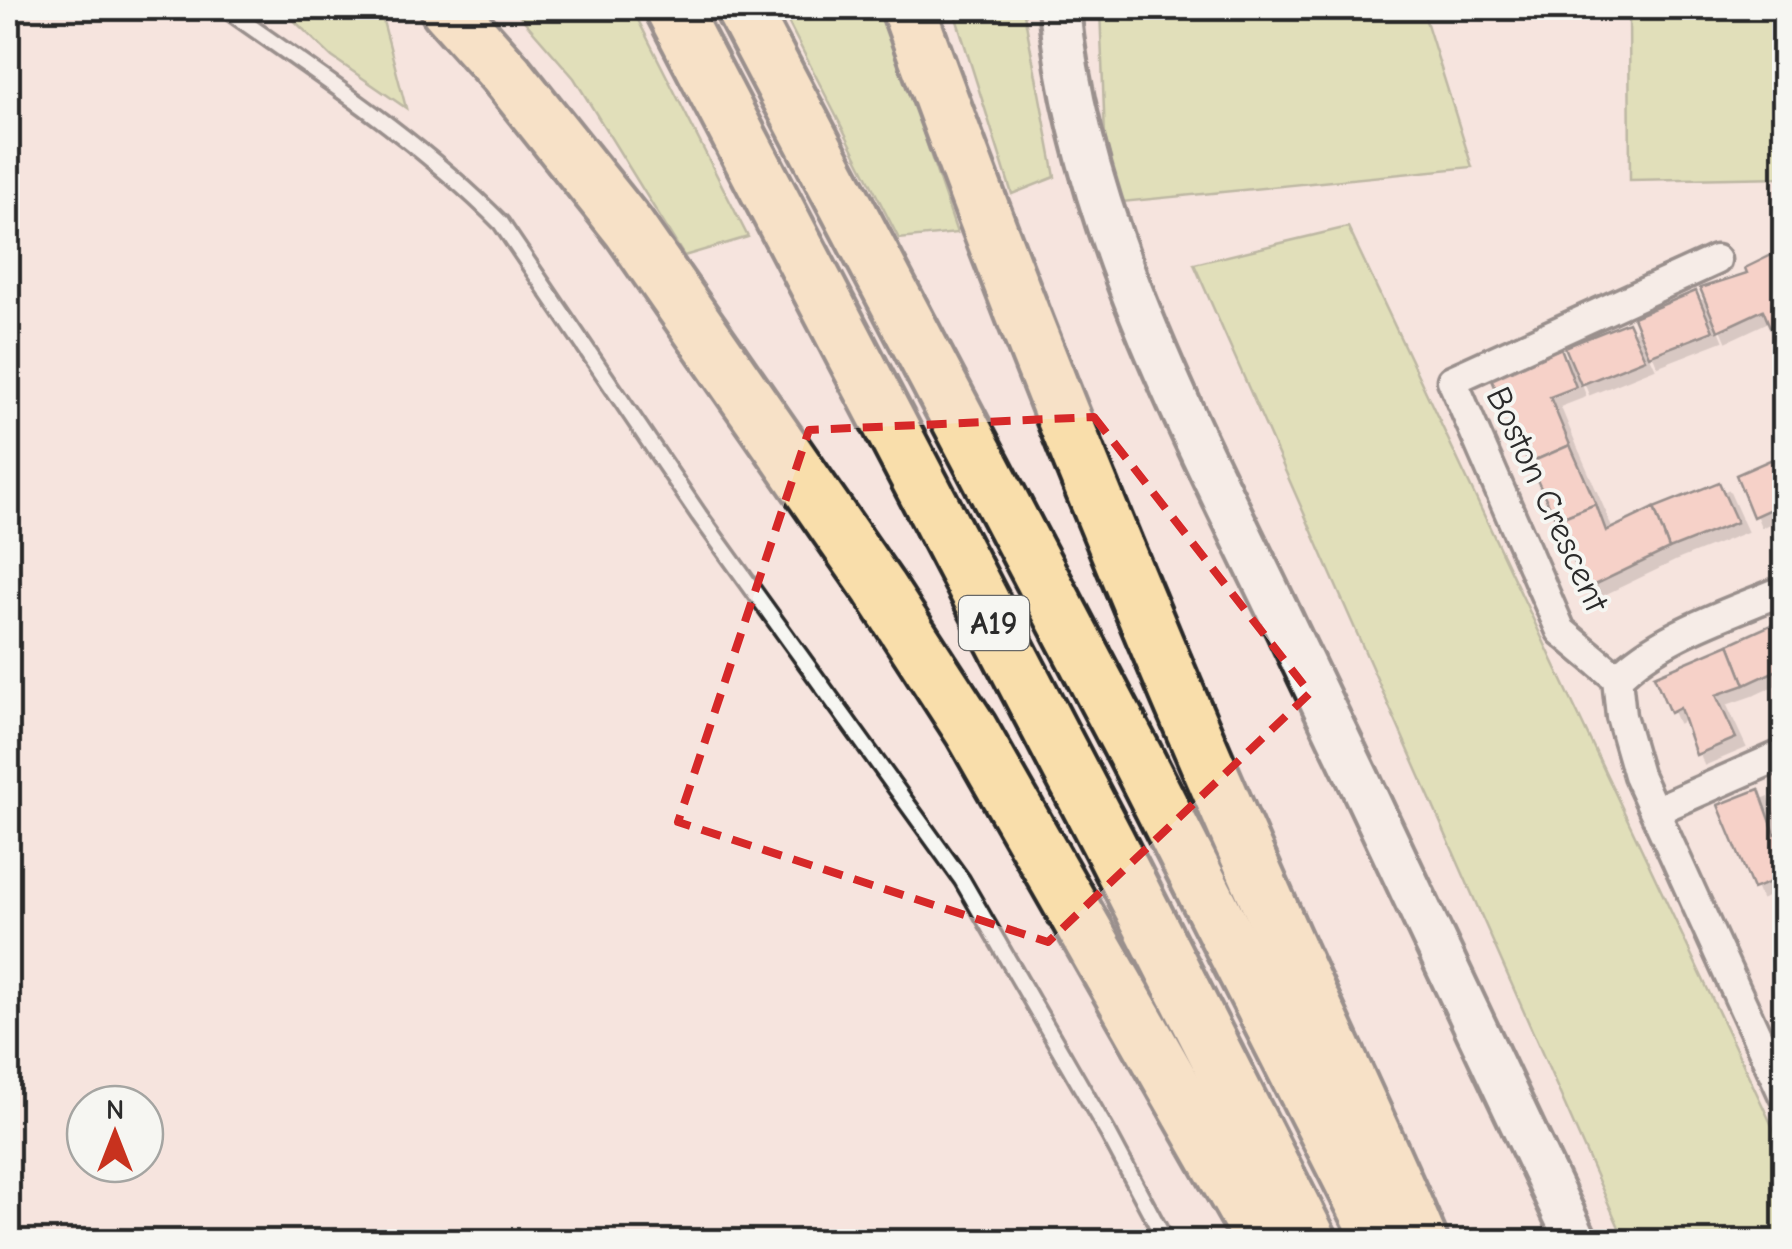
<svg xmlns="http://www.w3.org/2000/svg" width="1792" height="1249" font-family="'Comic Neue',sans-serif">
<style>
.green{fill:#c7da8e;stroke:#79825c;stroke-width:2.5}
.building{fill:#f5bbae;stroke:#2b2b2b;stroke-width:2.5;filter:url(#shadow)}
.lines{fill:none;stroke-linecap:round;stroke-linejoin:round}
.lane-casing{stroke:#2b2b2b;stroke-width:21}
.street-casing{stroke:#2b2b2b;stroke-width:35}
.secondary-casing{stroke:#2b2b2b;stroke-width:48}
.highway-casing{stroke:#2b2b2b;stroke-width:60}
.lane{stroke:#f6f6f2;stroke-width:14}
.street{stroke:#f6f6f2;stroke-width:28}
.secondary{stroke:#f6f6f2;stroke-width:40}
.highway{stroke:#f9deab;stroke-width:52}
.marked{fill:none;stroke:#d62828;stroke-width:8;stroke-dasharray:20 12;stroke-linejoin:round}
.labels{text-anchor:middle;stroke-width:8;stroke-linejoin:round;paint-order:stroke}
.shield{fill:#f6f6f2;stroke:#686867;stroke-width:2.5}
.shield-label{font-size:32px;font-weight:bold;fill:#2b2b2b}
.street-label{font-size:35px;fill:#2b2b2b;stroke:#f6f6f2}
</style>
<defs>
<filter id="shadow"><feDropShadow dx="9" dy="9" stdDeviation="0" flood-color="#0004"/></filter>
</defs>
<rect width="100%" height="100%" fill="#f6e4de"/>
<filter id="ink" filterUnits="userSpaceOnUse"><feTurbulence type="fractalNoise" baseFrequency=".01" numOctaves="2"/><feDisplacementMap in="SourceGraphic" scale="20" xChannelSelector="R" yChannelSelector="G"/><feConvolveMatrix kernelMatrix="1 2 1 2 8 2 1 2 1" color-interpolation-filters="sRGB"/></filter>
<g filter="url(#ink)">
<!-- green -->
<g class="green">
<polygon points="281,8 374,8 382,17 406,108 332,57"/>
<polygon points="513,8 632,8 748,237 684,256 574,78"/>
<polygon points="781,8 881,8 957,233 899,239"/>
<polygon points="953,8 1023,8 1055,177 1012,194"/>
<polygon points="1100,8 1422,8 1472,167 1122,202 1105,137"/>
<polygon points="1629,8 1784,8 1784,177 1630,180"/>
<polygon points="1348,227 1784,1151 1784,1241 1625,1241 1194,264"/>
</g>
<!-- building -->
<g class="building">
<polygon points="1784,249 1784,329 1773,334 1763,310 1718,331 1700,288 1747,273 1745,268"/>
<polygon points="1696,291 1713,331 1649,356 1633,317"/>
<polygon points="1628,322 1645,359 1581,385 1565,347"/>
<polygon points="1561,348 1576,387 1550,397 1570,445 1529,463 1491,378"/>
<polygon points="1570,445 1596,504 1556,520 1529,463"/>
<polygon points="1784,454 1784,503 1753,517 1736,475"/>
<polygon points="1719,482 1737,522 1669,549 1654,508"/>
<polygon points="1596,504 1606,531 1654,508 1669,549 1586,589 1556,520"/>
<polygon points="1784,619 1784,667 1745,685 1729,644"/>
<polygon points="1729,644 1745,685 1716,695 1736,738 1696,755 1680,708 1670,713 1654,676"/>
<polygon points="1759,789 1775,834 1784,830 1784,877 1753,889 1718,805"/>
</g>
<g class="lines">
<!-- lane casing -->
<g class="lane-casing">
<path id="lane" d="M224 8C319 75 419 140 501 223L699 515 962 880 1109 1135 1166 1242"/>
</g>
<!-- street casing -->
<g class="street-casing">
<g id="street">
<polyline points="1617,678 1561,631 1452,380 1716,260"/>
<polyline points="1617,678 1621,716 1638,775 1784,1096"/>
<path d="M1617 678C1661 634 1728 614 1784 590"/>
<polyline points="1657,810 1784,754"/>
</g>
</g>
<!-- secondary casing -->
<g class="secondary-casing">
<path id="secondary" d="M1059 8C1079 223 1194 435 1286 628 1384 832 1481 1036 1577 1242"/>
</g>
<!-- highway casing -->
<g class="highway-casing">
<g id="highway">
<polyline points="447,8 506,74 629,228 879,588 971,730 1263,1242"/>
<polyline points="672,8 1108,842 1311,1242"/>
<polyline points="742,8 1135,755 1382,1242"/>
<path d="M908 8C1019 317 1144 624 1278 925 1325 1031 1376 1135 1421 1242"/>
</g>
</g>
<!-- lane -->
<use href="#lane" class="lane"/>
<!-- street -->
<use href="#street" class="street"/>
<!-- secondary -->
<use href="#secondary" class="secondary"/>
<!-- highway -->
<use href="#highway" class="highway"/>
</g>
</g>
<!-- marked area -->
<path d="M0 0H1792V1249H0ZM1094 417 1310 693 1048 942 678 822 809 430Z" fill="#f6e4de" fill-opacity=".55" fill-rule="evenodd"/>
<path class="marked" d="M1094 417 1310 693 1048 942 678 822 809 430Z"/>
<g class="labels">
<!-- shield labels -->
<rect class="shield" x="959" y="596" width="70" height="54" rx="8"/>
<g class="shield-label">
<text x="994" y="634">A19</text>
</g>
<!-- street labels -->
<g class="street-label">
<text transform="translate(1548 499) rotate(65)" y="12">Boston Crescent</text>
</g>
</g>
<!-- margin -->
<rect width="1792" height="1249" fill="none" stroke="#f6f6f2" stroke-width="40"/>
<rect x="20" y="20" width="1752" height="1209" fill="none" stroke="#2b2b2b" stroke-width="4" filter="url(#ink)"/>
<!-- north arrow -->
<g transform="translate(115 1134)"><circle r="48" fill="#f6f6f2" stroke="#a5a5a2" stroke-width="2.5"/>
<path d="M0-8L18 38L0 25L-18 38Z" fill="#c8321e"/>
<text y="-15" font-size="28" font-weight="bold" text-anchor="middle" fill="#2b2b2b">N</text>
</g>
</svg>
